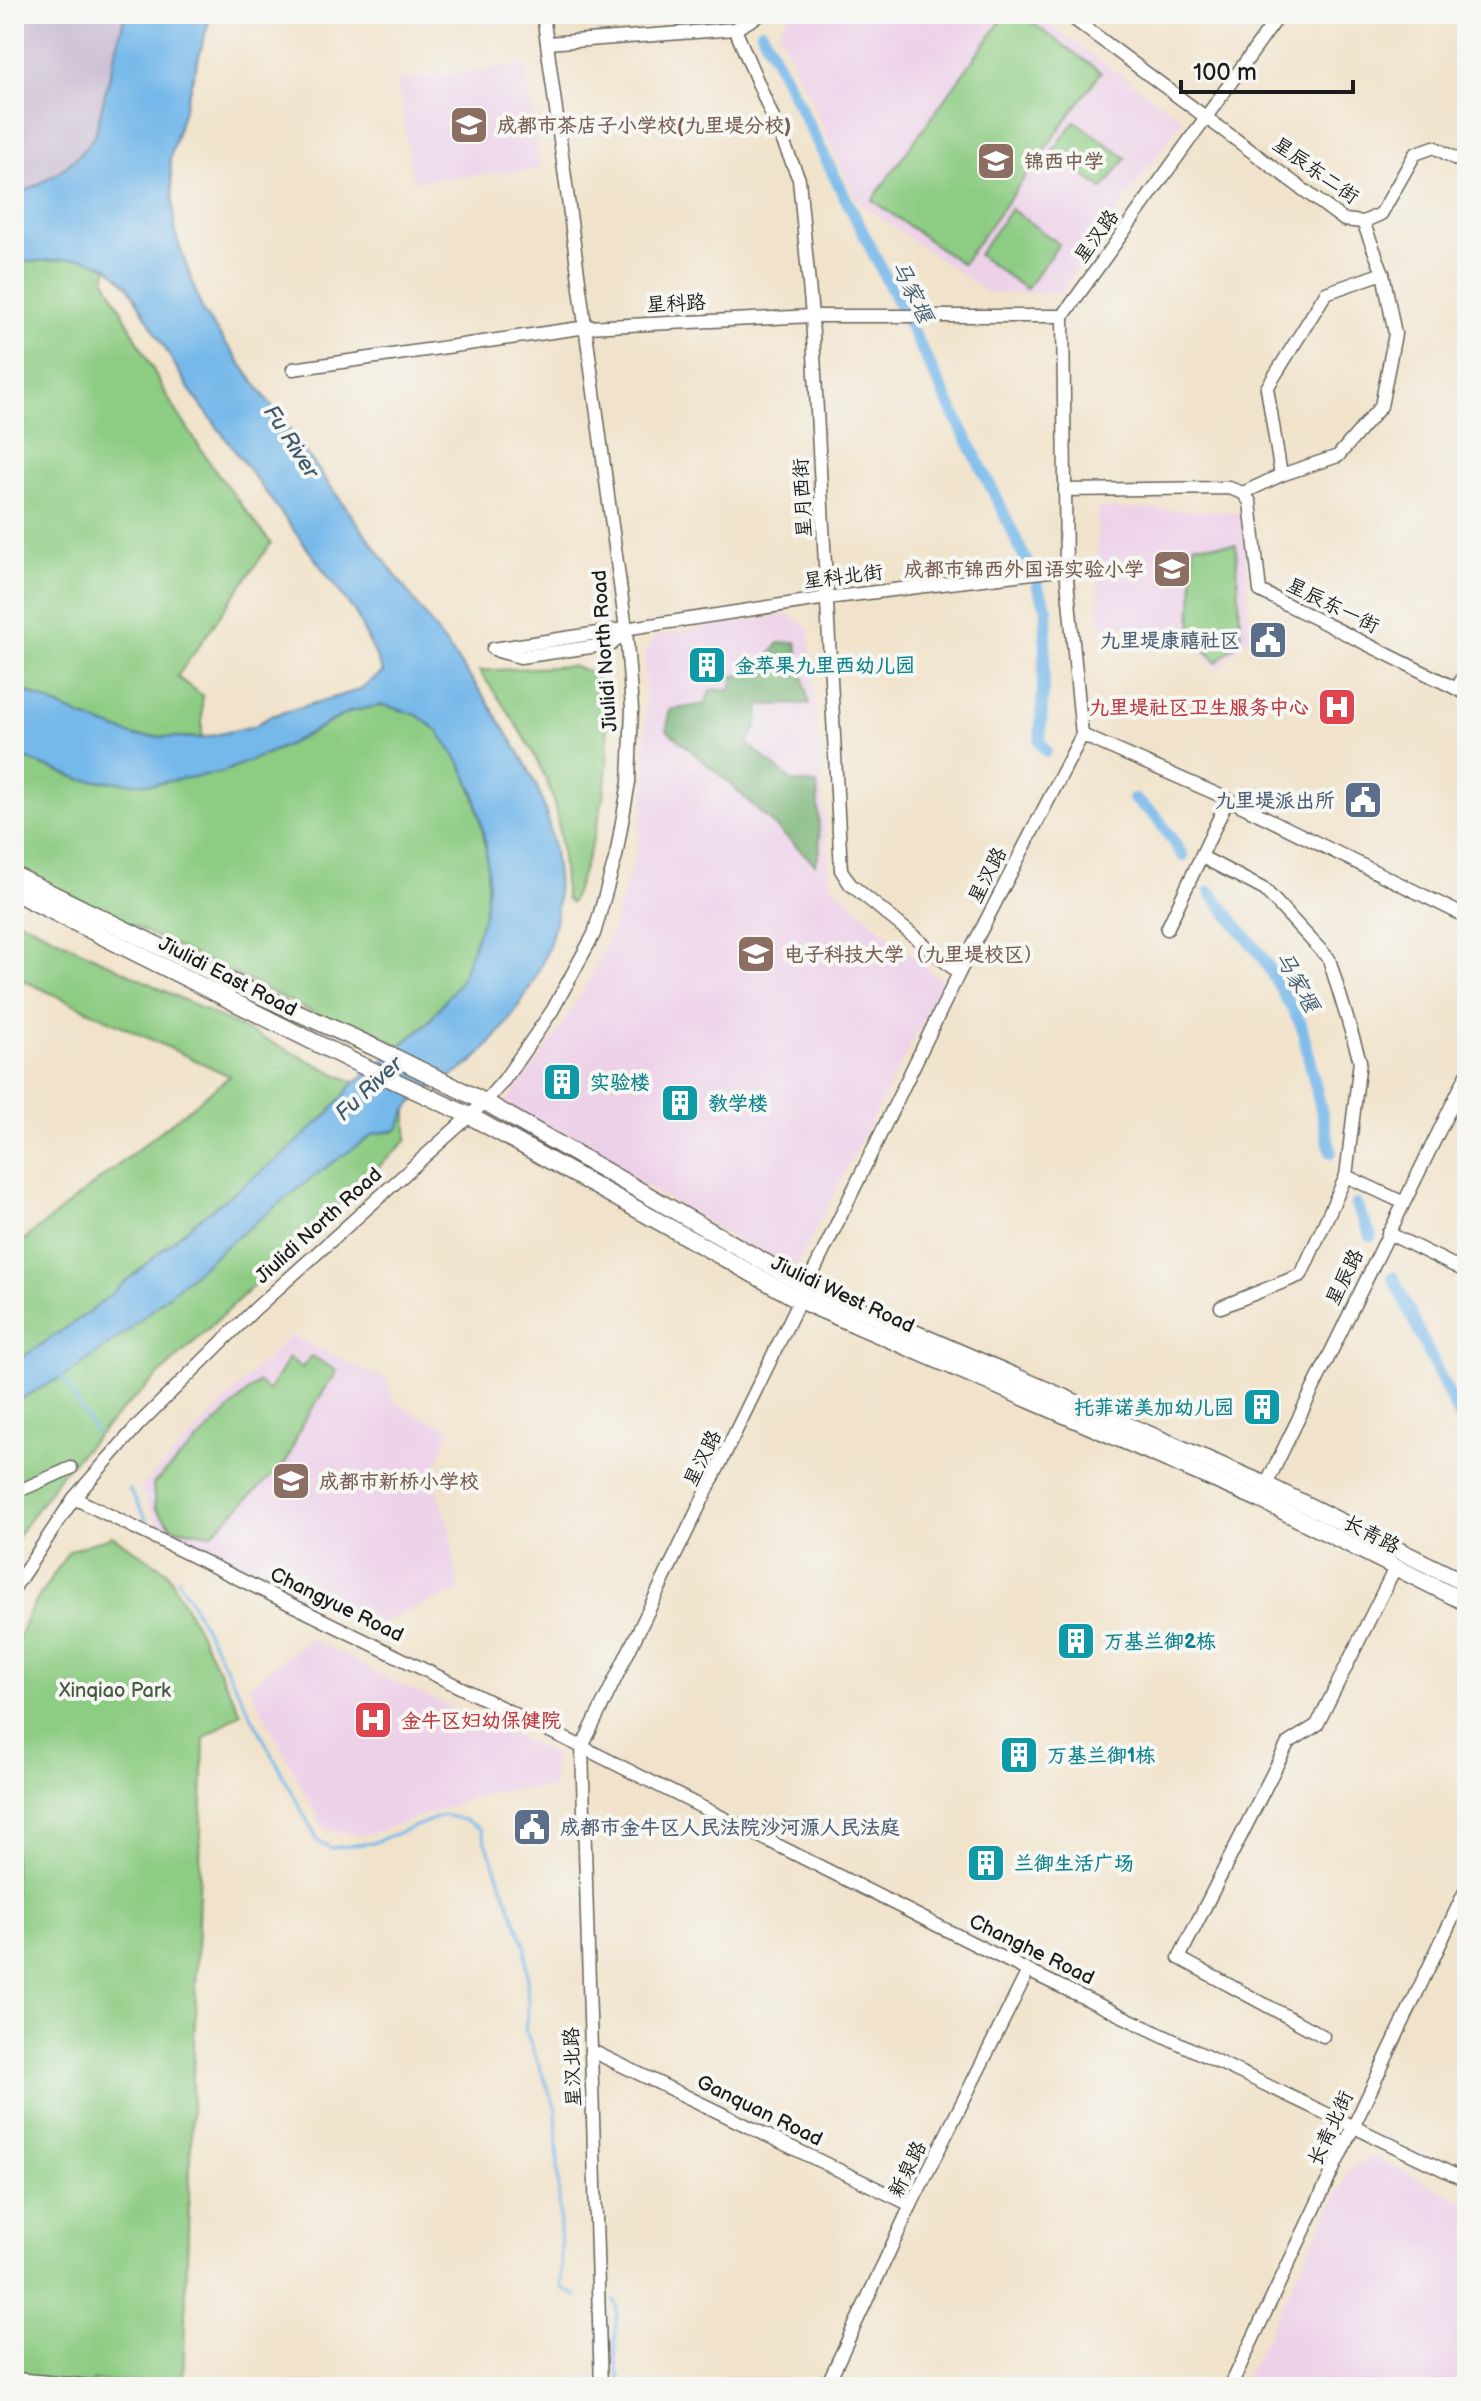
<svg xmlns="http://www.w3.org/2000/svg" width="1481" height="2401" font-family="'Balsamiq Sans','LXGW WenKai TC',sans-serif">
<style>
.built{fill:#edd1e9}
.industrial{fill:#ccbfd4}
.green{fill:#8dcc83;stroke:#547450;stroke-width:2}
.forest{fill:#72b071;stroke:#476646;stroke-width:2}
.water{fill:#75b8ea;stroke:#486a83;stroke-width:2}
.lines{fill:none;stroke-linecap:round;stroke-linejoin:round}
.stream{stroke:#75b8ea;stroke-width:3}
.canal{stroke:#75b8ea;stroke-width:12}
.minor-casing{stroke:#676259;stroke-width:15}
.major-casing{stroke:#676259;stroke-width:19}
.minor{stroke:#fff;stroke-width:12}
.major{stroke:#fff;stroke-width:16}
.labels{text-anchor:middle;stroke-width:8;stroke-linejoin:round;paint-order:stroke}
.education-label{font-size:20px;font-weight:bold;fill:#785e54;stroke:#f6f6f2;text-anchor:start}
.street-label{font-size:20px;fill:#1c1c1c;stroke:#f6f6f2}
.service-label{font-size:20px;font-weight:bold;fill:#4e5e75;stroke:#f6f6f2;text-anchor:end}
.culture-label{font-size:20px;font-weight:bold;fill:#0d838f;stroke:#f6f6f2;text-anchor:start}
.health-label{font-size:20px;font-weight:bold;fill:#be3a42;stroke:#f6f6f2;text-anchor:end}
.park-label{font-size:20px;fill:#445a40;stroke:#f6f6f2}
.water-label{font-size:22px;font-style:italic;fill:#405a6e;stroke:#f6f6f2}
</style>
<rect width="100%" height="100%" fill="#f6f6f2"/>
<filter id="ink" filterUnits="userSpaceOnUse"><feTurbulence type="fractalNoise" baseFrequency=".0125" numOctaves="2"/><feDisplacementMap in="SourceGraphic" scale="16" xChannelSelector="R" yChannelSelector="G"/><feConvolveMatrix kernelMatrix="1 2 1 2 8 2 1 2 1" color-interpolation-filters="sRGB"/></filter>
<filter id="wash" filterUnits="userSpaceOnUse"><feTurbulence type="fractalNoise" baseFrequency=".006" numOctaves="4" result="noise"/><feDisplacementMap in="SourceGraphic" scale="32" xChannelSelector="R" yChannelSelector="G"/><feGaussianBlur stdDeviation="1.8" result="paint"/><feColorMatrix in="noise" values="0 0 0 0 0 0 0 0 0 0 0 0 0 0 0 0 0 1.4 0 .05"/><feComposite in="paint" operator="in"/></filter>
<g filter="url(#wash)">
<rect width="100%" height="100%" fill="#f1e3cb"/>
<!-- built -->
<g class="built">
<polygon points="789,14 1034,14 1183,119 1059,294 988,293 858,202 778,30"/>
<polygon points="525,64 540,169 413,181 398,81"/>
<polygon points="1097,508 1244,512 1250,636 1218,669 1176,631 1099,625"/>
<polygon points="787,614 809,628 830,884 943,982 793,1273 505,1103 545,1052 591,978 612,930 637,851 647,777 645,653 656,636"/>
<polygon points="290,1335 387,1380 394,1403 450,1429 433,1474 450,1529 459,1591 368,1627 160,1528 140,1488"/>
<polygon points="310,1638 393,1681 554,1754 553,1788 491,1792 364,1836 324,1829 249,1686"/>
<polygon points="1374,2156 1467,2204 1467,2387 1241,2387 1351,2167"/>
</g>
<!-- industrial -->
<polygon class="industrial" points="14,14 125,14 95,135 85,151 67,167 42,184 14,196"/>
<!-- green -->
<g class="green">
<polygon points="1006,14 1020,14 1101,72 962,264 872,200"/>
<polygon points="1075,121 1126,158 1103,189 1052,152"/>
<polygon points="1011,209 1059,244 1026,289 978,255"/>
<polygon points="83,258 108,267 105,279 168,398 213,468 271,543 177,677 202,695 202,738 135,736 80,716 14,686 14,263"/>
<polygon points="1194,544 1236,545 1241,639 1217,662 1191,635"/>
<path d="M571 666 595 673C624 746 599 833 571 903L566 899C562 870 562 840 556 812 546 763 508 710 479 671Z"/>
<path d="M384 705C395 708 409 710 419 716 475 750 496 854 484 915 480 936 471 959 462 978 447 1006 424 1027 400 1046L366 1027 353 1032 14 868V754L82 780 223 772 287 745 351 711Z"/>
<polygon points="14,918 407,1108 407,1140 120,1412 62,1473 14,1541 14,1248 230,1076 14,976"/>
<polygon points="311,1356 337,1371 302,1424 287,1461 211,1534 173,1528 155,1508 153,1484 258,1382 268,1391 289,1358 302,1368"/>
<polygon points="112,1536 167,1571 241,1713 204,1738 183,2384 93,2381 92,2387 14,2387 14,1648 31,1609 69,1551"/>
</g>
<!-- forest -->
<polygon class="forest" points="796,642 809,704 760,705 756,729 747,743 793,782 817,784 820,851 815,864 730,784 667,730 669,710 705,704 710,690 731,689 734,676 756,673 779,643"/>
<!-- water -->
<path class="water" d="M125 14H211L170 158 175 233 203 312 486 699C505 731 530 765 542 800 552 830 560 878 557 909 552 962 513 1021 477 1058 458 1076 431 1086 412 1103 404 1110 403 1122 397 1130L374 1134 318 1173 227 1245 126 1332 71 1372 24 1397 14 1405V1363L96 1307 196 1221 283 1155 330 1112 353 1084 425 1026 461 980 484 915 488 883 486 845 474 792 462 766 438 731 417 715 384 705 351 711 287 745 223 772 153 784 82 780 14 754V686L80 716 135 736 202 738 254 726 271 716 359 690 383 672 356 614 189 389 128 286 108 267 83 258 14 263V196C46 182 76 165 95 135Z"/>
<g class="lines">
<!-- stream -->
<g class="stream">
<polyline points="60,1373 95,1432"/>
<polyline points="129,1489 149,1524"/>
<polyline points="178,1578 318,1841 331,1848 372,1843 444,1815 467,1821 481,1829 526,1948 528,2010 525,2029 556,2109 562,2288 577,2296"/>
<path d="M614 2300 617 2306C616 2323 609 2383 630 2386 640 2387 646 2382 656 2387"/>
</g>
<!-- canal -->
<g class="canal">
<polyline points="762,32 998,501 1029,567"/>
<polyline points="1037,585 1047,609 1040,742 1046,751"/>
<polyline points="1134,799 1156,816 1183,856"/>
<polyline points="1210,892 1261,955 1301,1024 1331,1152"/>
<polyline points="1356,1205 1371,1236"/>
<polyline points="1393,1277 1467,1433"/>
</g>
</g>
</g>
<g filter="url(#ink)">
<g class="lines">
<!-- minor casing -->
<g class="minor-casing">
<g id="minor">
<polyline points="1067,14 1344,220 1363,222 1381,214 1415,154 1434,147 1467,165"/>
<polyline points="735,29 799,179 812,316 841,870 850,884 959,973"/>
<polyline points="547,43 735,29 762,14"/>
<polyline points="293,369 587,327 812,316 1063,316"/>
<polyline points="1281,475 1267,388 1326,293 1383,273"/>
<polyline points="1065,490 1229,488 1243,493 1250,502 1260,591 1467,694"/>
<polyline points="1243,493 1281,475 1338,456 1381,406 1395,334 1383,273 1363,222"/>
<polyline points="493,649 827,598 1066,569"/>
<polyline points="498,651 520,657 612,644 626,629"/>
<polyline points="1457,689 1467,669"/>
<polyline points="1082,735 1228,799 1467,917"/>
<polyline points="1202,857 1265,890 1329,959 1360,1061 1346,1176 1301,1275 1221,1307"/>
<polyline points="1167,929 1228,799"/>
<polyline points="1346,1176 1402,1202"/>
<polyline points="1388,1233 1467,1272"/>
<polyline points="14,1493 71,1468"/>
<polyline points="1262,1493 1467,1074"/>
<polyline points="74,1498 582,1747 1028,1971 1467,2181"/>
<polyline points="14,1588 74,1498 138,1425 255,1309 485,1102 504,1080 552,1011 594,934 616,856 629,782 632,709 626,629 543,14"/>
<polyline points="1323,2036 1179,1958 1288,1743 1317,1725 1395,1568"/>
<polyline points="592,2051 911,2205"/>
<polyline points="14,2379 104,2387"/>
<polyline points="601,2387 582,1747 959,973 1082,735 1066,569 1063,316 1280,14"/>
<polyline points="826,2387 911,2205 1028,1971"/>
<polyline points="1230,2387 1467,1887"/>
</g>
</g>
<!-- major casing -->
<g class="major-casing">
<g id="major">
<polyline points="14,875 244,988 376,1048 485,1102 808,1287 1266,1485 1467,1584"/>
<polyline points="14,892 352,1061 470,1116 801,1301 1259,1499 1467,1603"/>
</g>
</g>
<!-- minor -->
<use href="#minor" class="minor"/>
<!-- major -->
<use href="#major" class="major"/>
</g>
</g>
<!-- icons -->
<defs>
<g id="school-square" transform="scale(2)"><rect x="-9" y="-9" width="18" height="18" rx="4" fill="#8d6e63" stroke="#f6f6f2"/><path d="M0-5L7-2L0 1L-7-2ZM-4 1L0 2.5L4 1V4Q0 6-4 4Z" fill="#fff"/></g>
<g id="civic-square" transform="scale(2)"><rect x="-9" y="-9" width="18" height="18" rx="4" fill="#5c6f8a" stroke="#f6f6f2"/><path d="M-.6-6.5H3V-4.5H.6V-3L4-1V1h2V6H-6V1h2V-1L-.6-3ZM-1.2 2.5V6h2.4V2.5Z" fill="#fff"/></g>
<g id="building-square" transform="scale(2)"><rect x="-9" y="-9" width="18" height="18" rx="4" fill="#0f9aa8" stroke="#f6f6f2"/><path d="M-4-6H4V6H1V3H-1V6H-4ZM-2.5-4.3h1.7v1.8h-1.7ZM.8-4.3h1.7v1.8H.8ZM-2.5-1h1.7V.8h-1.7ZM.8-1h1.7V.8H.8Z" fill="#fff"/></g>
<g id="hospital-square" transform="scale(2)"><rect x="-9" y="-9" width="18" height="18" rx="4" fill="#e0444e" stroke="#f6f6f2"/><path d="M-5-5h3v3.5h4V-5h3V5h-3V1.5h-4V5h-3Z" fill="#fff"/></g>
<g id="university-square" transform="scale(2)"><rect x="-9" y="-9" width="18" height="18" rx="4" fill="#8d6e63" stroke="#f6f6f2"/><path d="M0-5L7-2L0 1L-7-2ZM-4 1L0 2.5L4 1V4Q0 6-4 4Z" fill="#fff"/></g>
</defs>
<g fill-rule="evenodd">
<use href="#school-square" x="469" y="125"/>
<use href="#school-square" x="996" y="161"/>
<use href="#school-square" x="1172" y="569"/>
<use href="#civic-square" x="1268" y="640"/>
<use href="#building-square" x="707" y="665"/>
<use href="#hospital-square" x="1337" y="707"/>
<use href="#civic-square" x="1363" y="800"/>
<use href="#university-square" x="756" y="954"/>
<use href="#building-square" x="562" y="1082"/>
<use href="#building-square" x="680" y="1103"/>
<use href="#building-square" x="1262" y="1407"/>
<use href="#school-square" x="291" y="1481"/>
<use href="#building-square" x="1076" y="1641"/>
<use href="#hospital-square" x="373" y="1720"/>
<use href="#building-square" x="1019" y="1755"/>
<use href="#civic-square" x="532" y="1827"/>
<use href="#building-square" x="986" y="1863"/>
</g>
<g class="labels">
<!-- education labels -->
<g class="education-label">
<text x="497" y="132">成都市茶店子小学校(九里堤分校)</text>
<text x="1024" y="168">锦西中学</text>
<text x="1144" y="576" text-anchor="end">成都市锦西外国语实验小学</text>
<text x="784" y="961">电子科技大学（九里堤校区）</text>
<text x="319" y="1488">成都市新桥小学校</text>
</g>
<!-- street labels -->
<g class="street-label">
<text transform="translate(1316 170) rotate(35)" y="7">星辰东二街</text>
<text transform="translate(1096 236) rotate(-54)" y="7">星汉路</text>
<text transform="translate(676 303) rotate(-3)" y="7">星科路</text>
<text transform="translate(802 498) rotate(-93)" y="7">星月西街</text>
<text transform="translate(843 576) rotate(-7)" y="7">星科北街</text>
<text transform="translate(1333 605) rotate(26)" y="7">星辰东一街</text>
<text transform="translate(604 651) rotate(-94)" y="7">Jiulidi North Road</text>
<text transform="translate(987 875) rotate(-63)" y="7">星汉路</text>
<text transform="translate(228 976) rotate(27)" y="7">Jiulidi East Road</text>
<text transform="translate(318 1225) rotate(-42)" y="7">Jiulidi North Road</text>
<text transform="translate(1344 1277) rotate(-64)" y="7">星辰路</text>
<text transform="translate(843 1294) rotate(25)" y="7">Jiulidi West Road</text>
<text transform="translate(702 1458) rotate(-64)" y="7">星汉路</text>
<text transform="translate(1372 1534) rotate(27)" y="7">长青路</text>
<text transform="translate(337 1604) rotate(26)" y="7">Changyue Road</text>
<text transform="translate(1032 1949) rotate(26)" y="7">Changhe Road</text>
<text transform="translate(572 2067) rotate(-92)" y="7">星汉北路</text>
<text transform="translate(760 2110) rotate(26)" y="7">Ganquan Road</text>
<text transform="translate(1330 2128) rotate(-65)" y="7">长青北街</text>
<text transform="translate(907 2169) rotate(-64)" y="7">新泉路</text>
</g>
<!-- service labels -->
<g class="service-label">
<text x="1240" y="647">九里堤康禧社区</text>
<text x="1335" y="807">九里堤派出所</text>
<text x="560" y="1834" text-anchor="start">成都市金牛区人民法院沙河源人民法庭</text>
</g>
<!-- culture labels -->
<g class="culture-label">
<text x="735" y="672">金苹果九里西幼儿园</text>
<text x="590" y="1089">实验楼</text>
<text x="708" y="1110">教学楼</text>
<text x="1234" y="1414" text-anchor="end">托菲诺美加幼儿园</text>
<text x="1104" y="1648">万基兰御2栋</text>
<text x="1047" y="1762">万基兰御1栋</text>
<text x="1014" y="1870">兰御生活广场</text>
</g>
<!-- health labels -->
<g class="health-label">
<text x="1309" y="714">九里堤社区卫生服务中心</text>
<text x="401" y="1727" text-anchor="start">金牛区妇幼保健院</text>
</g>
<!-- park labels -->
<g class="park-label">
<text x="115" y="1697">Xinqiao Park</text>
</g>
<!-- water labels -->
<g class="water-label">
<text transform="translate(913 291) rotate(64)" y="8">马家堰</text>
<text transform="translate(292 441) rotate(57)" y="8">Fu River</text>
<text transform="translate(1298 981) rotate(61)" y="8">马家堰</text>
<text transform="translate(368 1088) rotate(-43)" y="8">Fu River</text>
</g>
</g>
<!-- margin -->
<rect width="1481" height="2401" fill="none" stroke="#f6f6f2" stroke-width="48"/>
<!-- scale -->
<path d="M1181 80v12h172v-12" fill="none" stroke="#1c1c1c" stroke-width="4"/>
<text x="1193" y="80" font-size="24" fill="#1c1c1c" stroke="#f6f6f2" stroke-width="6" paint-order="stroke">100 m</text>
</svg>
